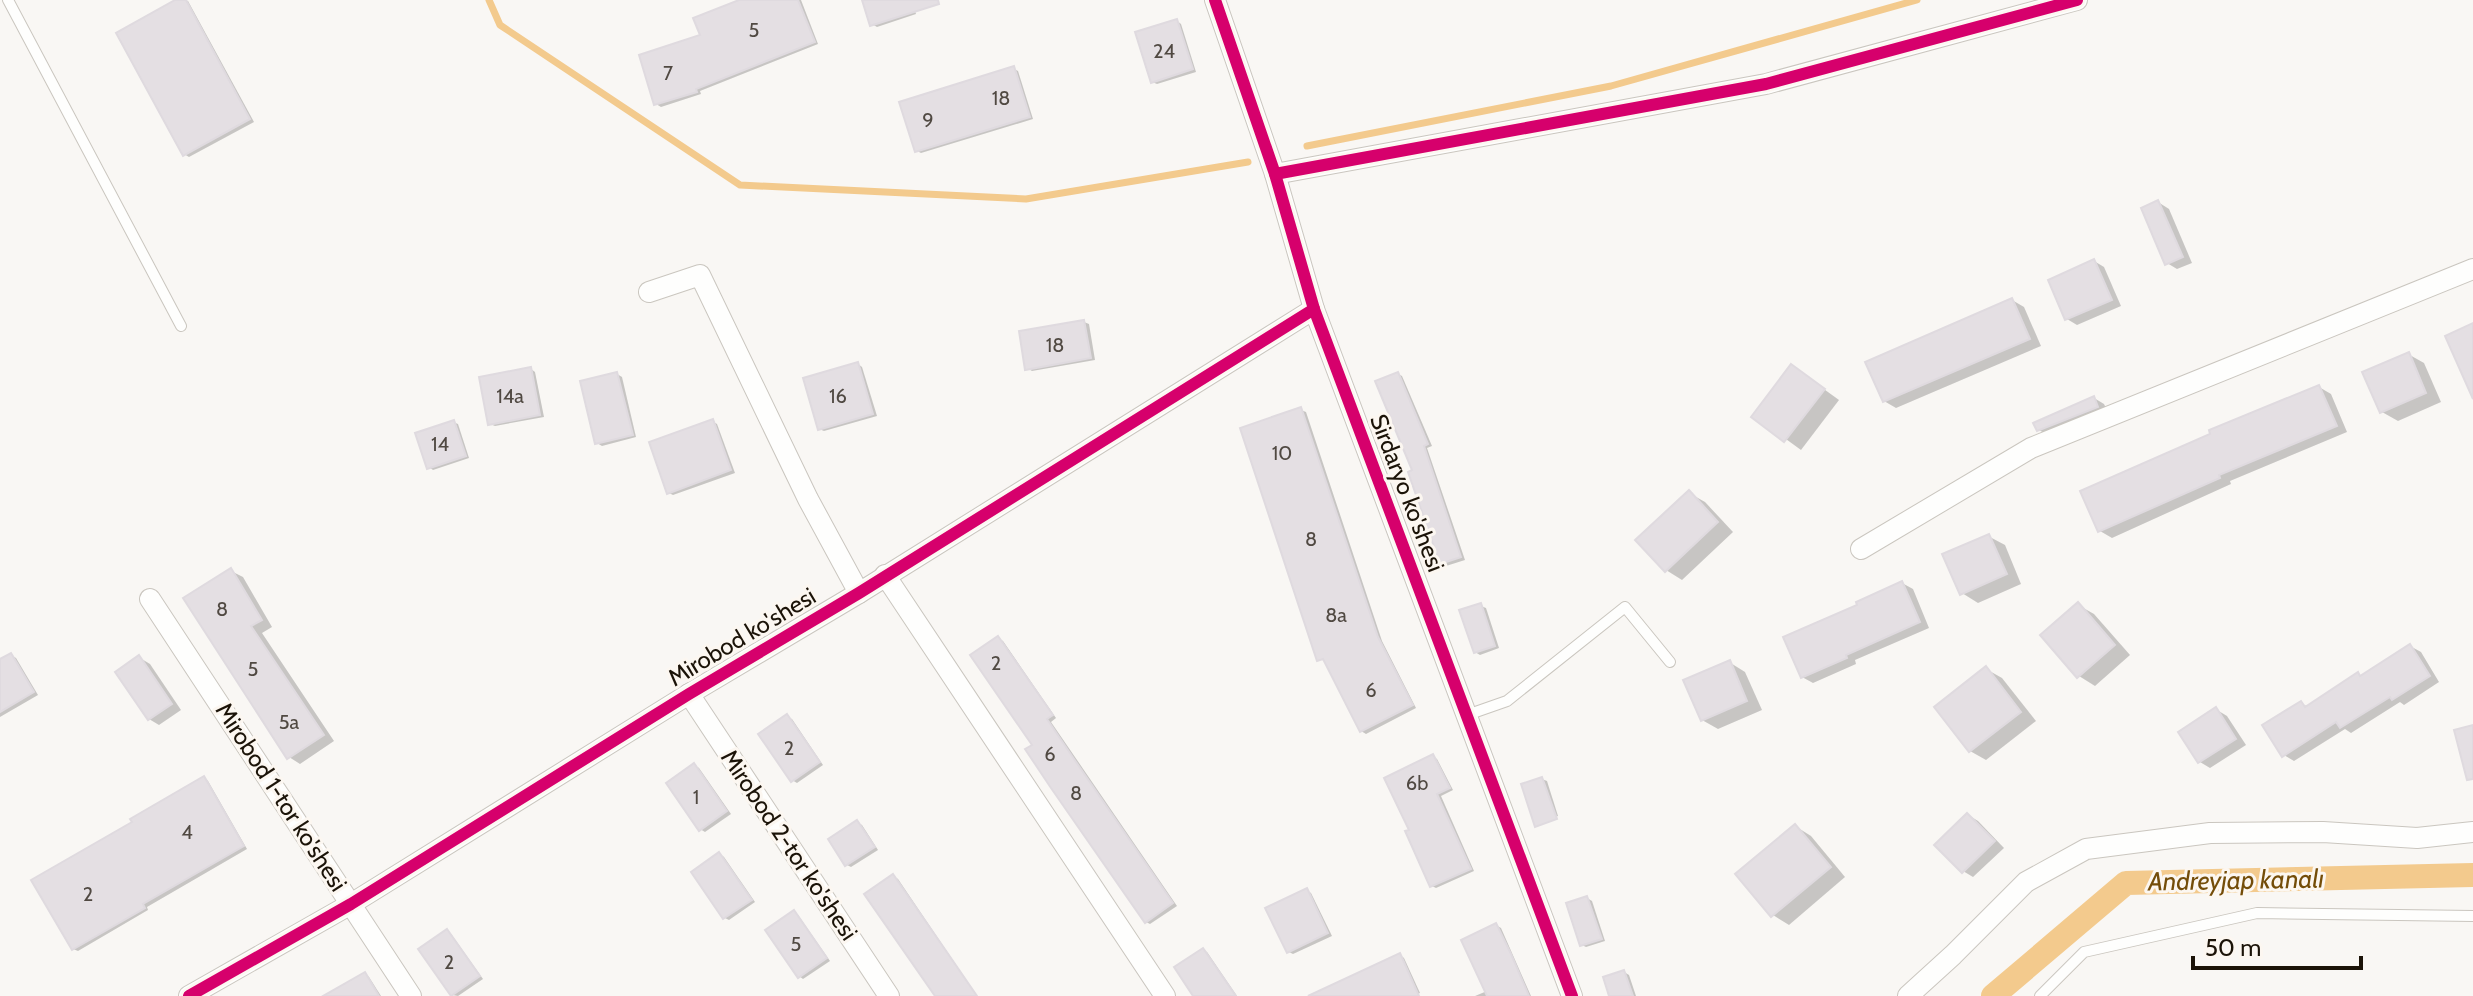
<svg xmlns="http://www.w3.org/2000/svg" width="2473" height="996" font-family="Cabin,sans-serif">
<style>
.shadow{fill:#0003}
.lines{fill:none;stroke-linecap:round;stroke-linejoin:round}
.stream{stroke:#f3ca8d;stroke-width:7}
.canal{stroke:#f3ca8d;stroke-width:24}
.building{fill:#e4dfe3;stroke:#dfdadf;stroke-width:2}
.service-casing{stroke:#cac6bf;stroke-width:12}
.minor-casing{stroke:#cac6bf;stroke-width:22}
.service{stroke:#fefefd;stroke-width:10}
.minor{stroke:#fefefd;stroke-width:20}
.cycleway-casing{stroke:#fcf7f1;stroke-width:17}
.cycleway{stroke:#d6006c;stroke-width:12}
.labels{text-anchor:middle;stroke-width:6;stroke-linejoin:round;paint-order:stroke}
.number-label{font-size:20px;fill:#504942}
.street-label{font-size:24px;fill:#1b1308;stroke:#fcf7f1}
.water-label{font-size:26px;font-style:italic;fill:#744d09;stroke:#fcf7f1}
</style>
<rect width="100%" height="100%" fill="#f9f7f4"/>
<!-- shadow -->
<g class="shadow">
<polygon points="180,0 188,1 254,122 189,157 184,154"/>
<polygon points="745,0 801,0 818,44 700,91 701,94 661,107 656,104 702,36"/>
<polygon points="864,0 912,0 916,14 877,27 872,24"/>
<polygon points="1177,21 1181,24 1196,72 1157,84 1152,82"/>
<polygon points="1014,69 1018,71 1033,119 921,153 917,151"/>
<polygon points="2158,202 2169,209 2192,263 2177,269 2167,263"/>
<polygon points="2094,261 2104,267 2121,306 2077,325 2067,319"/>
<polygon points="2012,300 2024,307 2041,346 1896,408 1884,401"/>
<polygon points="1084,322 1089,324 1095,360 1032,371 1027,368"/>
<polygon points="2408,354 2424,363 2441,402 2398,421 2382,412"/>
<polygon points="858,364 862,367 877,416 824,431 819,429"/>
<polygon points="1792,366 1839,400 1801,450 1754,416"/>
<polygon points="531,369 535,372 544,417 495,426 490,424"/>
<polygon points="617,374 622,377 636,437 602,446 597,443"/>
<polygon points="1398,374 1402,376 1432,446 1427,448 1465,560 1446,566 1441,563 1415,471"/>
<polygon points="2319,387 2331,394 2347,432 2230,481 2231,484 2112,538 2100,531"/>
<polygon points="2094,398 2104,404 2108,412 2049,436 2039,430"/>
<polygon points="1301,410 1306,412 1382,641 1416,708 1366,734 1361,731 1326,661 1319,659"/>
<polygon points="712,421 717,424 735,473 673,495 669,493"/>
<polygon points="453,422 458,424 469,458 433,470 429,467"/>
<polygon points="1689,493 1705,502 1733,532 1682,580 1666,570"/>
<polygon points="1988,536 2005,545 2021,584 1978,603 1962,593"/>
<polygon points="231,571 243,577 272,627 262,633 334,741 300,764 289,757"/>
<polygon points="1902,583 1913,589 1929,628 1855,660 1856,664 1813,683 1802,677 1860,606"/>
<polygon points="2078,605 2094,614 2130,655 2095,686 2079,676"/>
<polygon points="1481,606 1486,608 1499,648 1480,655 1475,652"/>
<polygon points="998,638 1003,641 1056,718 1051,722 1177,906 1150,924 1146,922 1035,745"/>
<polygon points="2410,646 2421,652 2439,682 2404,705 2400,702 2351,733 2345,729 2294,761 2284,755 2301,703 2308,707 2358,675 2362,677"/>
<polygon points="11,655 16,658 38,695 0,717 0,662"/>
<polygon points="140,658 150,664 181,710 159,725 149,719"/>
<polygon points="1729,662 1745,672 1762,710 1718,729 1702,720"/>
<polygon points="1986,669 2002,678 2036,721 1986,760 1970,751"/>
<polygon points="2217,710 2227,716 2246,745 2210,768 2200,762"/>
<polygon points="787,717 792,719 823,765 797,783 792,780"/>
<polygon points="1432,756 1437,759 1453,790 1441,796 1474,871 1436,888 1432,886 1412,830"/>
<polygon points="694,765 699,768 731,814 705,832 700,829"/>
<polygon points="204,778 208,781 247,849 147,907 148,910 78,951 73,949 135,823"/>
<polygon points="1542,779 1547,781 1558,816 1537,824"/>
<polygon points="1968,815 1978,821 2004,848 1973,877 1963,871"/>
<polygon points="858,823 862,825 878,850 851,867 847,865"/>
<polygon points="1795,826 1811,836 1845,877 1789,925 1773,915"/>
<polygon points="720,854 724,857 755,902 729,920 725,918"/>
<polygon points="893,876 898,879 977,996 936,996"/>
<polygon points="1306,890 1311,893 1332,936 1293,954 1289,952"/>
<polygon points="1587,898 1592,901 1605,941 1586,947 1582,945"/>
<polygon points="794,912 798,915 830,961 803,979 799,976"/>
<polygon points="1496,925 1501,928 1531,996 1475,996 1487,991"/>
<polygon points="447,931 451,934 483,979 458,996 452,995"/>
<polygon points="1203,950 1207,952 1237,996 1196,996"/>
<polygon points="1400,955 1404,958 1420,993 1413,996 1313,996"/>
<polygon points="1624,972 1629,975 1636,996 1611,996"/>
<polygon points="365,974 369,977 381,996 327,996"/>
</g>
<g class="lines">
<!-- stream -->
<g class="stream">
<polyline points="489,0 500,25 740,185 1026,199 1248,162"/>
<polyline points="1307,146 1611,86 1917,0"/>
</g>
<!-- canal -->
<polyline class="canal" points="1993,996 2126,883 2473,875"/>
</g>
<!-- building -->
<g class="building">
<polygon points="175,0 186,0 250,119 183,156 116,33"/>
<polygon points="739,0 798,0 815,42 696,89 697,92 654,105 639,55 700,35 693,18"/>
<polygon points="862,0 938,0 939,4 870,26"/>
<polygon points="1177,19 1193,69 1151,83 1135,32"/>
<polygon points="1014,66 1030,117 915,152 899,102"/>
<polygon points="2158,200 2183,257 2165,265 2141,208"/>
<polygon points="2094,259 2112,300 2065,320 2048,280"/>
<polygon points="2012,298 2030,339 1883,402 1865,362"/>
<polygon points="1084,320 1091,358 1025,370 1019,331"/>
<polygon points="2473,323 2473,399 2445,336"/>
<polygon points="2409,352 2426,393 2380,413 2362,372"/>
<polygon points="858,362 873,414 818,430 803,378"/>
<polygon points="1791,364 1825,389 1784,442 1751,417"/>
<polygon points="531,367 540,415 488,425 479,377"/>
<polygon points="617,372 633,435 595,444 580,381"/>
<polygon points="1398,372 1428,444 1424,446 1461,557 1440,564 1408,472 1412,470 1375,381"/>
<polygon points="2319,385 2337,426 2219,475 2220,478 2098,532 2080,491 2210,434 2209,430"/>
<polygon points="2094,396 2098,407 2037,431 2033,423"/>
<polygon points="1301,407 1378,637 1413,705 1360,732 1323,659 1317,661 1240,428"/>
<polygon points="713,419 731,470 667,494 649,442"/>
<polygon points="454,420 466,456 427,469 415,433"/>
<polygon points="1689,490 1718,522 1665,572 1635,540"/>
<polygon points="1989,534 2007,574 1960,595 1942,554"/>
<polygon points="231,568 262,620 251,626 324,735 287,759 183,598"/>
<polygon points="1902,581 1920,622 1846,655 1847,658 1801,678 1783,637 1857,605 1856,602"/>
<polygon points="2078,602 2115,645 2077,678 2040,635"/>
<polygon points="1481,603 1495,646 1474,653 1459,610"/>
<polygon points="998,636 1053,715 1047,719 1074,759 1173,903 1145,923 1051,788 1025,749 1032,745 970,655"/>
<polygon points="2410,644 2430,676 2392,700 2390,697 2340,728 2336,722 2282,757 2262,725 2301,701 2305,707 2358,672 2360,676"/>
<polygon points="11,653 34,692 0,712 0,659"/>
<polygon points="139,655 172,704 148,720 115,672"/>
<polygon points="1730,660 1747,701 1701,721 1683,680"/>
<polygon points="1986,666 2021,712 1969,752 1934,707"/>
<polygon points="2216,707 2236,739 2198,763 2178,732"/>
<polygon points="787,714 820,762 791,782 758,734"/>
<polygon points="2473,725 2473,779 2467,780 2454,730"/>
<polygon points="1433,754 1450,788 1437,794 1471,869 1430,887 1405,831 1409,830 1384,778"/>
<polygon points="694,763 727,811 699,831 666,783"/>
<polygon points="204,776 244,846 143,904 145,908 72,950 31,880 132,822 130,819"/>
<polygon points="1542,777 1557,819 1535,827 1521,784"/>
<polygon points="1967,813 1995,841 1962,873 1934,845"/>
<polygon points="857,820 875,847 845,866 828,839"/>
<polygon points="1795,824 1831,867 1771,917 1735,874"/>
<polygon points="719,852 752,900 723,919 691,872"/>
<polygon points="893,874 942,945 977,996 935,996 864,894"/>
<polygon points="1307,888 1328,933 1287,953 1265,908"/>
<polygon points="1587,896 1602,939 1580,946 1566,903"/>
<polygon points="794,910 827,958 798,978 765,930"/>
<polygon points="1496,923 1511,954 1529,996 1487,996 1461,940"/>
<polygon points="447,929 480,976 451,996 418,949"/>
<polygon points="1203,948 1236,996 1193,996 1174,967"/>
<polygon points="1400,953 1419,996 1308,996"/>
<polygon points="1624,970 1633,996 1609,996 1603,977"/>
<polygon points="365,972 379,996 323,996"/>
</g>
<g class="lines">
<!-- service casing -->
<g class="service-casing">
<g id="service">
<polyline points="8,0 181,326"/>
<polyline points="1467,715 1507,701 1625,607 1670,662"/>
<polyline points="2040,996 2084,952 2257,913 2473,916"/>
</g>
</g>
<!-- minor casing -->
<g class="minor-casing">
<g id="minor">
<polyline points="1215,0 1275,174 1314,309 1572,996"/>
<polyline points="1275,174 1766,84 2077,0"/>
<polyline points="649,292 700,275 808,499 859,593"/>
<polyline points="1861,549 2031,448 2473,269"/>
<polyline points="885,575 1165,996"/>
<polyline points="150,599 411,996"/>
<polyline points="689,694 889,996"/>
<polyline points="189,996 351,904 689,694 859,593 1314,309"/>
<polyline points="1908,996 1953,955 2026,882 2086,849 2210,833 2323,832 2417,838 2473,832"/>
</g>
</g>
<!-- service -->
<use href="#service" class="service"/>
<!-- minor -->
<use href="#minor" class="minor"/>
<!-- cycleway casing -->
<g class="cycleway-casing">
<g id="cycleway">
<polyline points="1215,0 1275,174 1314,309 1572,996"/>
<polyline points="1275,174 1766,84 2077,0"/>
<polyline points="189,996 351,904 689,694 859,593 1314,309"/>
</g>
</g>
<!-- cycleway -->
<use href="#cycleway" class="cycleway"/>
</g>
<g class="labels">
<!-- number labels -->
<g class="number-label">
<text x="754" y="37">5</text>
<text x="1164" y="58">24</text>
<text x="668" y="80">7</text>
<text x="1001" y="105">18</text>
<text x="928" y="127">9</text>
<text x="1055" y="352">18</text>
<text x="510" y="403">14a</text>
<text x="838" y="403">16</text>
<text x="440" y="451">14</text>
<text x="1282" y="460">10</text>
<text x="1311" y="546">8</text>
<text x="222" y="616">8</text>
<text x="1336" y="622">8a</text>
<text x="996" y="670">2</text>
<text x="253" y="676">5</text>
<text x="1371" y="697">6</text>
<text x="289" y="729">5a</text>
<text x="789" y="755">2</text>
<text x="1050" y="761">6</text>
<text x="1417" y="790">6b</text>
<text x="1076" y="800">8</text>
<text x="696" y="804">1</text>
<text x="187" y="839">4</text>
<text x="88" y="901">2</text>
<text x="796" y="951">5</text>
<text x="449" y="969">2</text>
</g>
<!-- street labels -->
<g class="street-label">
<text transform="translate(1407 493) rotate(69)" y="8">Sirdaryo ko'shesi</text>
<text transform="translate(742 637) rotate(-31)" y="8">Mirobod ko'shesi</text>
<text transform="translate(281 797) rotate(57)" y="8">Mirobod 1-tor ko'shesi</text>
<text transform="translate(789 845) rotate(56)" y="8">Mirobod 2-tor ko'shesi</text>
</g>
<!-- water labels -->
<g class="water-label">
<text transform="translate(2236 880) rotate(-1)" y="9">Andreyjap kanalı</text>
</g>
</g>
<!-- scale -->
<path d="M2193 956v12h168v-12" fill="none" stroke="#1b1308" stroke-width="4"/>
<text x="2205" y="956" font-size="24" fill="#1b1308" stroke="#fcf7f1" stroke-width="6" paint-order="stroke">50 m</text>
</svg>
